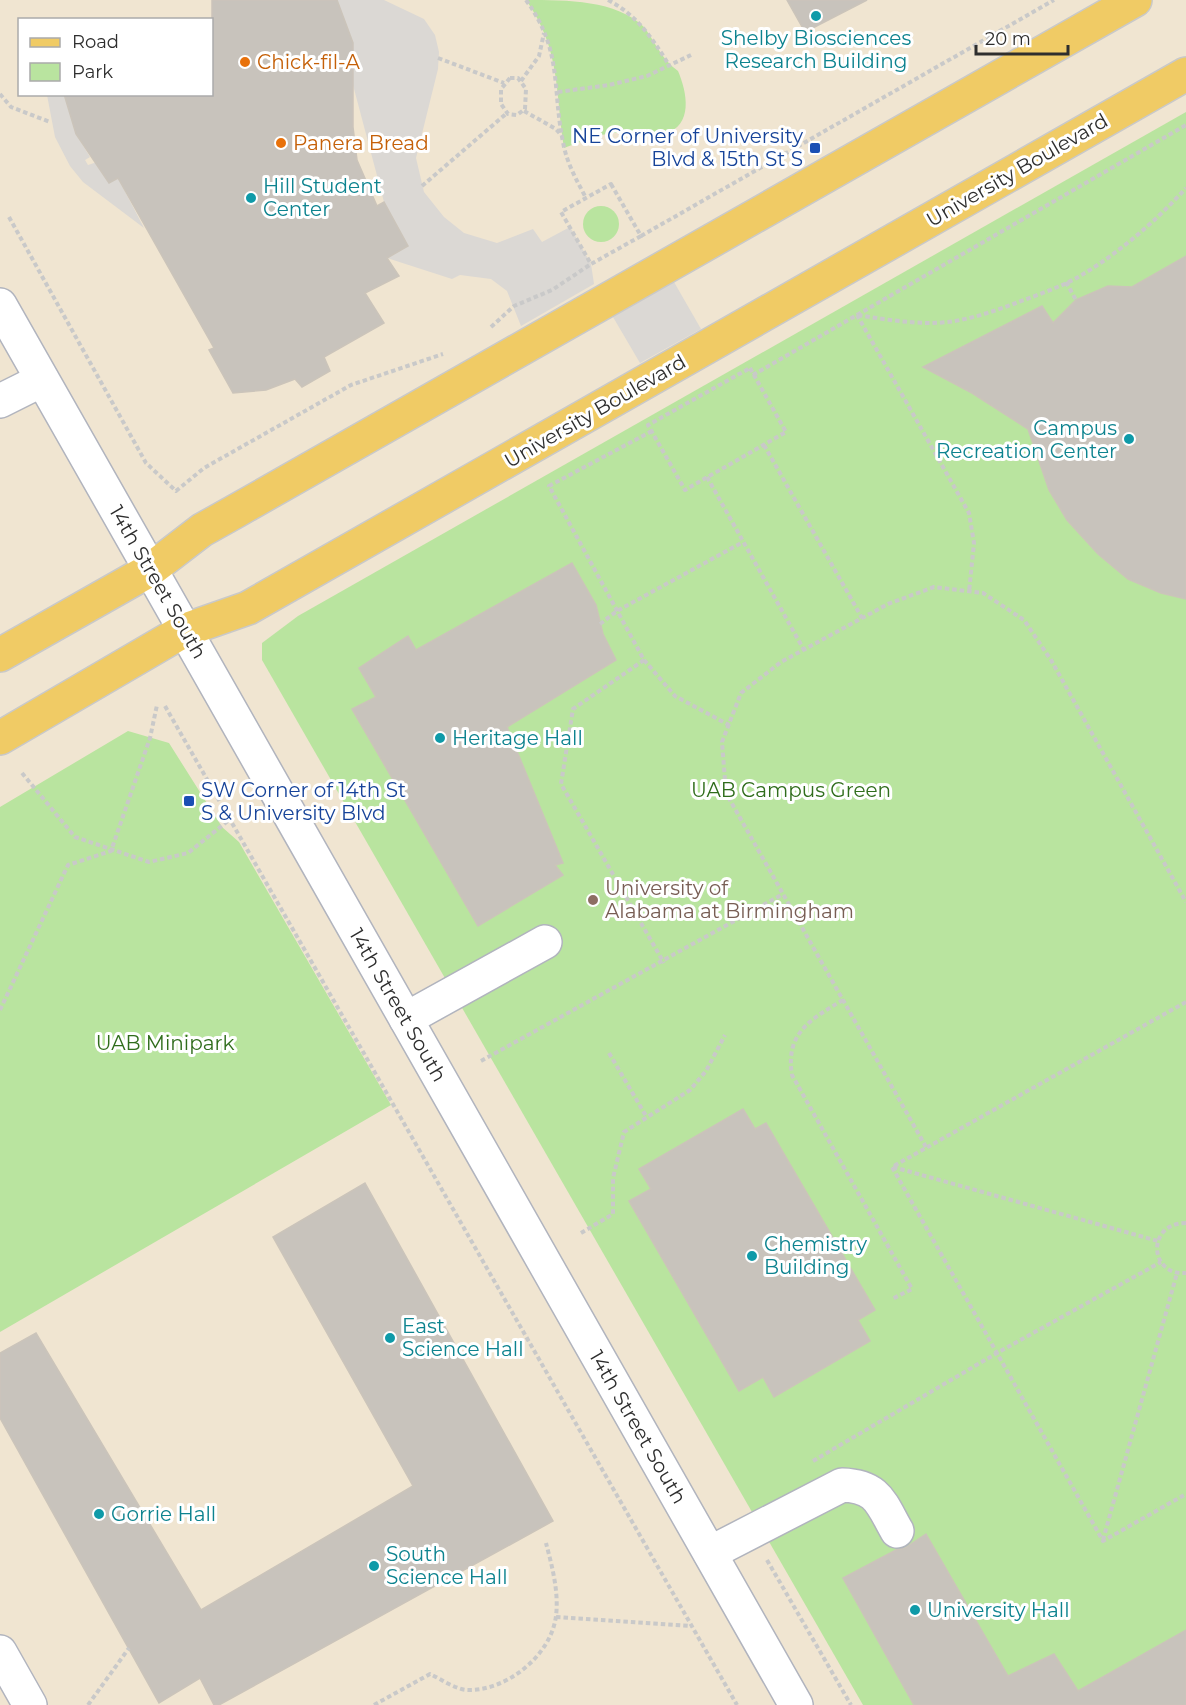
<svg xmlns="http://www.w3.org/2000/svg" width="1186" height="1705" font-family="Montserrat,sans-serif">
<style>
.education{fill:#f0e5d1;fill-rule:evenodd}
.green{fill:#b9e49f}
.plaza{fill:#dbd8d4}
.building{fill:#c8c3bc;stroke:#cbc4ba;stroke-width:1.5}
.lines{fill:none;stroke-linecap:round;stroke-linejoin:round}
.minor-casing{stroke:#b1b4be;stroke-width:36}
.major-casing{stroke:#c9c9c9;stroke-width:36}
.path{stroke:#c9c9c9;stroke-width:4;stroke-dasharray:4.5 3;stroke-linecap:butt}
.minor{stroke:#fff;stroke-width:33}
.major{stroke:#f0cb65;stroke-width:33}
.culture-dot{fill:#0f9aa8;stroke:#fff;stroke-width:2}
.food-dot{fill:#e8710a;stroke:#fff;stroke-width:2}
.transit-dot{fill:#1a4fb4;stroke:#fff;stroke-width:2}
.education-dot{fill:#8d6e63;stroke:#fff;stroke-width:2}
.labels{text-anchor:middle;stroke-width:6;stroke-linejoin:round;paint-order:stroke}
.culture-label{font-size:20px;fill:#0d838f;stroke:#fff;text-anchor:start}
.food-label{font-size:20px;fill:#c56008;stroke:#fff;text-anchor:start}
.transit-label{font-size:20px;fill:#164399;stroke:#fff;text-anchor:end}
.street-label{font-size:20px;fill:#2e2e2e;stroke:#fff}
.park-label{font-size:20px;fill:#306d1c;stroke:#fff}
.education-label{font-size:20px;fill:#785e54;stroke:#fff;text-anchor:start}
</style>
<rect width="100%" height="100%" fill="#efe8e1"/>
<!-- education -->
<path class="education" d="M0 0H1186V1705H0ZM20 20H212V94H20Z"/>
<!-- green -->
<g class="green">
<path d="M526 0C568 0 616 0 644 27 655 42 663 61 678 71 687 92 694 126 664 134 648 138 629 131 613 133 596 135 580 142 564 148 555 91 561 50 526 0Z"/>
<polygon points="1186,112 1186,1705 863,1705 262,660 262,643 298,616"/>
<circle cx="601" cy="224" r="18"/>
<polygon points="128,731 169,743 222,827 239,842 391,1105 0,1332 0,807"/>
</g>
<!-- plaza -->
<g class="plaza">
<polygon points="336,0 384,0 424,19 435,35 439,52 438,69 416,158 424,192 444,217 464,233 497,243 533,229 542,242 570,227 591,264 594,284 521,326 507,291 491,279 460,275 452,279 387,258 408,246 384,202 353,85 353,42"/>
<polygon points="47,95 64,95 76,134 90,157 85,160 88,165 97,162 109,183 118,178 144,228 83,182 70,166 55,137"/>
<polygon points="674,282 701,329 640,363 613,317"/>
</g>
<!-- building -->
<g class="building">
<polygon points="212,0 337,0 353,43 353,127 357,160 377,206 384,202 408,246 387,258 399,276 365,293 384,323 324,357 330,371 302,387 295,379 266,390 233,393 209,350 214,348 118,178 109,183 76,134 64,94 212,94"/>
<polygon points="787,0 867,0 805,32"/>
<polygon points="1186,256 1186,599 1161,593 1128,579 1098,554 1067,520 1049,490 1028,429 972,393 923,367 1042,306 1053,323 1076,300 1108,286 1132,287"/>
<polygon points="572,563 596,605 603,634 616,660 507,727 563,863 555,865 563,875 478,926 352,709 376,697 359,668 408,636 416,650"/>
<polygon points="743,1109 755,1129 766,1123 875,1310 858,1320 870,1341 774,1397 763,1377 739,1391 629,1201 651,1189 639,1169"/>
<polygon points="365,1183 553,1521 219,1705 214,1705 200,1678 159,1703 0,1418 0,1353 36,1333 201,1610 413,1486 273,1237"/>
<polygon points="926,1534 1008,1676 1054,1654 1078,1691 1186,1630 1186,1705 914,1705 843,1578 896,1550 905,1548"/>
</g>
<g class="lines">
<!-- minor casing -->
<g class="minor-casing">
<g id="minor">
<polyline points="0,305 796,1705"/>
<polyline points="0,401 42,380"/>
<polyline points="406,1019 545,942"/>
<path d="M710 1553 842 1485C878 1486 881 1503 897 1531"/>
<polyline points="0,1652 30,1705"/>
</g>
</g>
<!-- major casing -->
<g class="major-casing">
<g id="major">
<polyline points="0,655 150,570 202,530 236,511 1135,0"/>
<polyline points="0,738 185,630 248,608 1186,74"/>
</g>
</g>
<!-- path -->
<g class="path">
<path d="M526 0C564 53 551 88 564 147 568 165 577 181 586 198"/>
<path d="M608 0C637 15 652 38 669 65"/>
<polyline points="438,58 504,83"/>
<polygon points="510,78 518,78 526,89 525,109 517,115 508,114 501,104 501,89"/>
<polyline points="521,81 539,56 544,33"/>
<polyline points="558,92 609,85 647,76 691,55"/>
<polyline points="0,94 11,107 50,122"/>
<polyline points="524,111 556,129 562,136"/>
<polygon points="611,184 641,236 591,264 561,212"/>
<polyline points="422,186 507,113"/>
<polyline points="9,217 146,463 176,491 204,468 351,385 443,354"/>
<polyline points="641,236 1054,0"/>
<polyline points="1066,282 1076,300"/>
<polyline points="857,315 1186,125"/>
<path d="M858 315C882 319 907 323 931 323 960 323 989 313 1016 303 1037 295 1061 287 1080 276 1119 253 1156 221 1186 188"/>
<polyline points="491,327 514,306 552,290 591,264"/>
<polygon points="750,368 786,432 685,490 648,425"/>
<polyline points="753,375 857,315 969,513 974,543 969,592"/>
<polyline points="652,431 549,486 644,660 675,696 729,725"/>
<polyline points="764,445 862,618"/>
<polyline points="707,477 804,650"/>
<polyline points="600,624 617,611 743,542"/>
<polyline points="644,660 573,709 561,784 664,963"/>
<polyline points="165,706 737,1705"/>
<polyline points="22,773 75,837 149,862 188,853 229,820"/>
<path d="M843 1000C811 1019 785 1033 792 1075L912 1289 892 1299"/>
<polyline points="1186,1002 892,1167 1103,1541 1186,1494"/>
<polyline points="0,1010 68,865 111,851 150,738 157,705"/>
<polyline points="609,1053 646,1116"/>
<polyline points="481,1061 783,894"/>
<polyline points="926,1147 726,793 722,742 741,693 781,662 888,604 934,587 983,593 1024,620 1051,660 1186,902"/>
<polyline points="893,1167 1158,1241"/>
<path d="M1186 1223C1146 1223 1149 1276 1186 1273"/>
<polyline points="581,1233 613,1214 613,1178 624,1132 690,1090 706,1071 725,1035"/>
<polyline points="813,1461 997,1353 1161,1262"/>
<polyline points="1103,1540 1177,1273"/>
<polyline points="767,1560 851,1705"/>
<polyline points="556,1617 692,1626"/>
<polyline points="88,1705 129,1648"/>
<path d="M374 1705 430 1674C441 1679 456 1690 468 1690 506 1691 551 1656 556 1616 559 1592 552 1566 546 1543"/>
</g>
<!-- minor -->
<use href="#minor" class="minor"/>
<!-- major -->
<use href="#major" class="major"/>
</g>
<!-- markers -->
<g class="culture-dot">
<circle cx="816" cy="16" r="6"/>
<circle cx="251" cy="198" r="6"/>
<circle cx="1129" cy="439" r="6"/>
<circle cx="440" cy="738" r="6"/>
<circle cx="752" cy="1256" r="6"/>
<circle cx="390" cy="1338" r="6"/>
<circle cx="99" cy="1514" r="6"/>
<circle cx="374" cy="1566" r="6"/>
<circle cx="915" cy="1610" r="6"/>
</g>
<g class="food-dot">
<circle cx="245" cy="62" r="6"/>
<circle cx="281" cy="143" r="6"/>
</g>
<g class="transit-dot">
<rect x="809" y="142" width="12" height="12" rx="3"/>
<rect x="183" y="795" width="12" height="12" rx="3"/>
</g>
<circle class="education-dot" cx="593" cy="900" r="6"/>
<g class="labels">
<!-- culture labels -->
<g class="culture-label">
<text x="816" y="45" text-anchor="middle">Shelby Biosciences<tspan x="816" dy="23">Research Building</tspan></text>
<text x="263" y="193">Hill Student<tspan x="263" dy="23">Center</tspan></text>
<text x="1117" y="435" text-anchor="end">Campus<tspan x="1117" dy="23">Recreation Center</tspan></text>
<text x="452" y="745">Heritage Hall</text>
<text x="764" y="1251">Chemistry<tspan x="764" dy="23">Building</tspan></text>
<text x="402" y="1333">East<tspan x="402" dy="23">Science Hall</tspan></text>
<text x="111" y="1521">Gorrie Hall</text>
<text x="386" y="1561">South<tspan x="386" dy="23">Science Hall</tspan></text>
<text x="927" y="1617">University Hall</text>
</g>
<!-- food labels -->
<g class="food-label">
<text x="257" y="69">Chick-fil-A</text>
<text x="293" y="150">Panera Bread</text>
</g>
<!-- transit labels -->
<g class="transit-label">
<text x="803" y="143">NE Corner of University<tspan x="803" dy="23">Blvd &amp; 15th St S</tspan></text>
<text x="201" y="797" text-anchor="start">SW Corner of 14th St<tspan x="201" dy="23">S &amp; University Blvd</tspan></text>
</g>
<!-- street labels -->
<g class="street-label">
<text transform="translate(1017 170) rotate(-30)" y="7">University Boulevard</text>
<text transform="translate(595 411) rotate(-30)" y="7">University Boulevard</text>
<text transform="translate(158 582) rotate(60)" y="7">14th Street South</text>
<text transform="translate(398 1005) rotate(60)" y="7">14th Street South</text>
<text transform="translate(638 1427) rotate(60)" y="7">14th Street South</text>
</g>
<!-- park labels -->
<g class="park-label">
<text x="791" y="797">UAB Campus Green</text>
<text x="165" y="1050">UAB Minipark</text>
</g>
<!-- education labels -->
<g class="education-label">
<text x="605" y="895">University of<tspan x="605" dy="23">Alabama at Birmingham</tspan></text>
</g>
</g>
<!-- legend -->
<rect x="18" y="18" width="195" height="78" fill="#ffffff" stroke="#ababab" stroke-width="1.5"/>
<rect x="30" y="38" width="30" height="9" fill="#f0cb65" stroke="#ababab" stroke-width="1.5"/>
<text x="72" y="48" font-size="18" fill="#2e2e2e">Road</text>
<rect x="30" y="63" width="30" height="18" fill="#b9e49f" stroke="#ababab" stroke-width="1.5"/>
<text x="72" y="78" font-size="18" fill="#2e2e2e">Park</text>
<!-- scale -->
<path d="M976 45v9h92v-9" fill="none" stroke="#2e2e2e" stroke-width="3"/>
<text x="985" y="45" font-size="18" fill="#2e2e2e" stroke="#ffffff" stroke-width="4.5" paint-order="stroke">20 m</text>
</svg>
